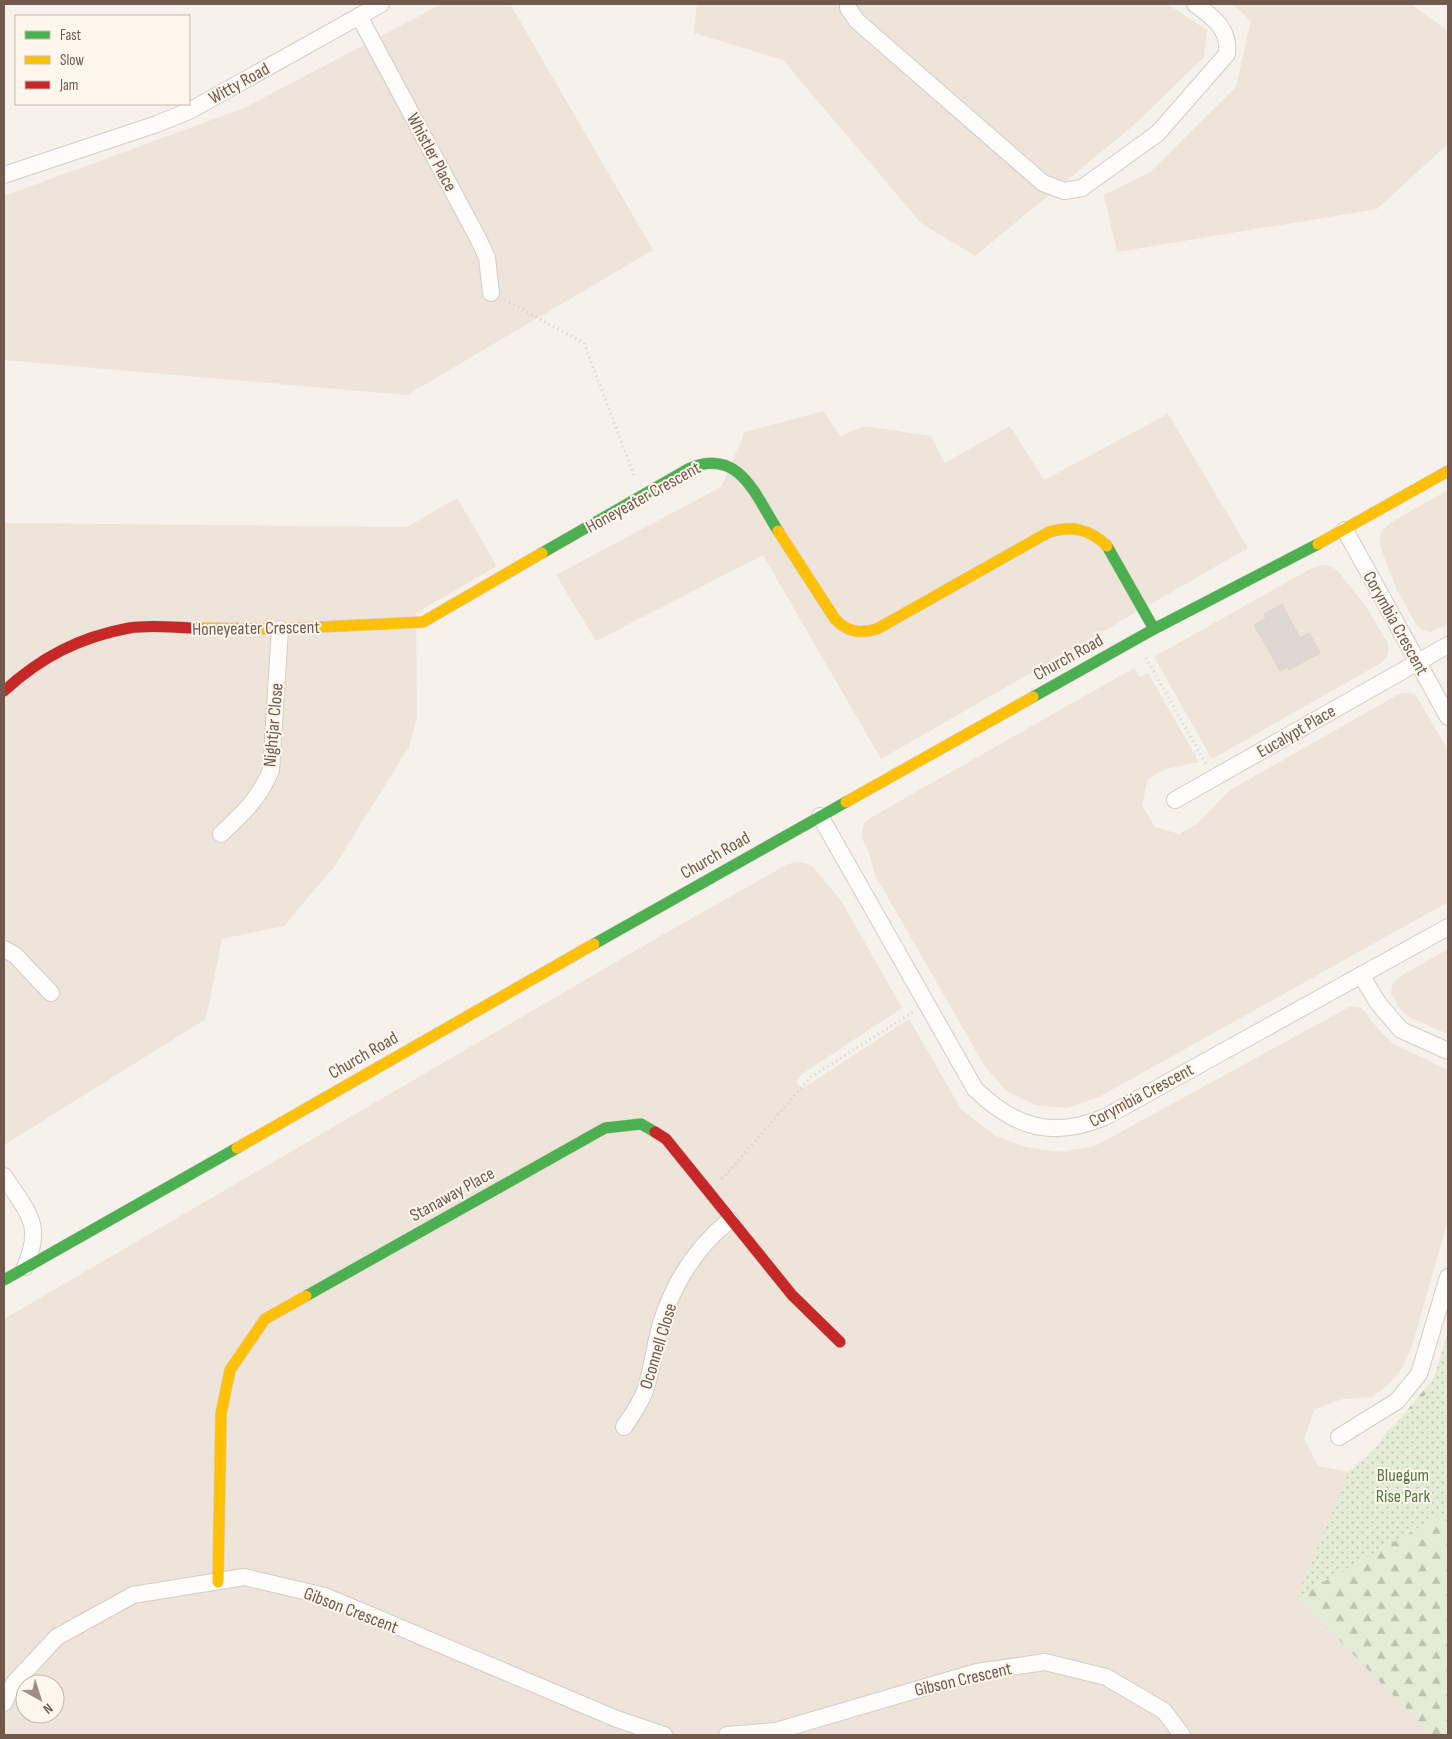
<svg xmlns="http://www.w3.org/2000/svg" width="1452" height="1739" font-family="'Sofia Sans Condensed',sans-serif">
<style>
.residential{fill:#efe4d9;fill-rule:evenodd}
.forest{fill:url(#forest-firs)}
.park{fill:url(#park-dots)}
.building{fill:#dfd7d1;stroke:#dfd5ce}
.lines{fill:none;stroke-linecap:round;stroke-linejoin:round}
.street-casing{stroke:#d3cdc7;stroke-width:18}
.fast-casing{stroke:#d5cec8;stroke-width:12}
.slow-casing{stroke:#d5cec8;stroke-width:12}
.jam-casing{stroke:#d5cec8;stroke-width:12}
.path{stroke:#d7d0cb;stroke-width:3;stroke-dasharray:1 4;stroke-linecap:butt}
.street{stroke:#fefdfc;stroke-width:16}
.fast{stroke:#4caf50;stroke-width:11}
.slow{stroke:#ffc107;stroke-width:11}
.jam{stroke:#c62828;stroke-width:11}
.labels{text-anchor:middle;stroke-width:4;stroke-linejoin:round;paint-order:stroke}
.street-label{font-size:18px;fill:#72594d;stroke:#fef7ed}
.park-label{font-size:18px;fill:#567846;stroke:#fef7ed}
</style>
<defs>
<pattern id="forest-firs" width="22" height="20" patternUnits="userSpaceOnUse" patternTransform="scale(1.25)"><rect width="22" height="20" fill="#e4ecd7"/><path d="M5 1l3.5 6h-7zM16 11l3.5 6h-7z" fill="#bdc2b1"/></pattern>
<pattern id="park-dots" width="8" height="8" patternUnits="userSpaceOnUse" patternTransform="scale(1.25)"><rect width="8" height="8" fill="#e4ecd7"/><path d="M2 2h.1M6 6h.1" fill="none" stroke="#bdc2b1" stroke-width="1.8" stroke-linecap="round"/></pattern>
</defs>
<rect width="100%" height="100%" fill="#f6f1eb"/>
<!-- residential -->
<g class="residential">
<polygon points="442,4 510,4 653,250 407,395 4,360 4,196 244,108"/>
<polygon points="697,4 1167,4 1207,30 1204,57 1134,125 975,256 921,223 783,60 694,33"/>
<polygon points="1232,4 1411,4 1448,31 1448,144 1377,209 1117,252 1104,195 1150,172 1236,87 1251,21"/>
<polygon points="823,411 841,436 864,426 931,436 945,463 1010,426 1044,480 1168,414 1248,548 881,759 763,555 596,641 556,575 721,487 745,432"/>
<polygon points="1448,490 1448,624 1430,632 1422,630 1416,624 1397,590 1380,546 1380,537 1383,529 1390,523"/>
<polygon points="457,498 497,566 416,613 417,718 409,747 334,867 284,926 222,939 206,1019 4,1145 4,523 407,527"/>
<polygon points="1322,565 1330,566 1338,571 1367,608 1387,642 1389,649 1387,657 1381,663 1212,759 1154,657 1312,568"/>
<polygon points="1134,668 1139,677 1148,673 1199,762 1165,769 1148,779 1142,805 1155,827 1179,834 1197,824 1230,790 1399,694 1407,693 1415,694 1448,750 1448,902 1099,1097 1067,1108 1035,1105 1006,1091 984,1065 875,875 868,849 862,839 862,831 865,822 872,817"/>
<path d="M796 862 805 863 813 867 842 902 902 1008 802 1074 796 1082 802 1089 909 1019 961 1109 996 1136 1025 1147 1060 1152 1095 1146 1351 1006 1359 1007 1366 1013 1378 1029 1394 1044 1448 1070V1220L1412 1346 1403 1367 1388 1385 1372 1397 1343 1399 1315 1409 1304 1439 1318 1466 1349 1472 1298 1596 1448 1735H4V1319L657 938 788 864ZM25 1684H55V1714H25Z"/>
<polygon points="1448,949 1448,1034 1409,1017 1399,1008 1391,992 1393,983 1401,976"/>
</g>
<!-- forest -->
<polygon class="forest" points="1448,1361 1448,1735 1432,1735 1297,1597 1349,1472 1379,1444"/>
<!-- park -->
<polygon class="park" points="1448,1332 1448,1511 1297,1597 1349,1472 1373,1453 1388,1430 1404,1419 1421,1401 1433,1381"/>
<!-- building -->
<polygon class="building" points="1282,604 1300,638 1309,633 1320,653 1289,670 1288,667 1280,671 1254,625 1266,618 1264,614"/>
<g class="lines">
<!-- street casing -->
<g class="street-casing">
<g id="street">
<path d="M848 4V8L857 21 1043 183 1064 191 1082 188 1158 133 1227 54C1230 29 1213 17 1195 4"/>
<polyline points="359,16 480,242 487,258 491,293"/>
<polyline points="4,175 157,124 191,110 381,4"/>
<polyline points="1345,530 1448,717"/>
<polyline points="1175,800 1448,645"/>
<path d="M820 816 975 1089C1015 1128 1053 1139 1105 1117L1448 927"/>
<path d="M221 834C242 814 260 798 271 770L280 629"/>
<polyline points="4,949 15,955 51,993"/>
<polyline points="1361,975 1378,1003 1401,1030 1448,1051"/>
<path d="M4 1176C27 1212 44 1224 25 1267"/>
<path d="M624 1427C632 1415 640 1404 645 1391 654 1364 655 1335 666 1309 679 1275 701 1243 730 1220"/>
<polyline points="1339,1437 1397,1401 1419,1374 1448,1277"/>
<polyline points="4,1703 14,1683 57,1637 133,1595 244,1577 325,1596 617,1719 664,1735"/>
<polyline points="727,1735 776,1731 977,1672 1045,1662 1106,1677 1164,1711 1182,1735"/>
</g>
</g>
<!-- fast casing -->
<g class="fast-casing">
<g id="fast">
<polyline points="1107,546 1154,629"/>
<path d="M542 553 690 468C740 448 755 495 778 531"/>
<polyline points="1033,697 1154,629 1318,544"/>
<polyline points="594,944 846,802"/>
<polyline points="4,1280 237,1148"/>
<polyline points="306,1296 605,1128 641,1124 655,1132"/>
</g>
</g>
<!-- slow casing -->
<g class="slow-casing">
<g id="slow">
<path d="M778 531 835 619C847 632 860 634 877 629L1049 532C1072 525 1090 529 1107 546"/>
<polyline points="1318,544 1448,471"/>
<polyline points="199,628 280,629 423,622 542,553"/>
<polyline points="846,802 1033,697"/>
<polyline points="237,1148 594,944"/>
<polyline points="218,1582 221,1414 230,1370 265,1319 306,1296"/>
</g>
</g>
<!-- jam casing -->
<g class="jam-casing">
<g id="jam">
<path d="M4 691C41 657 80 637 129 628 151 624 177 628 199 628"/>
<polyline points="655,1132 666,1139 792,1295 840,1342"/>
</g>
</g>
<!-- path -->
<g class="path">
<polyline points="505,300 584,343 635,478"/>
<polyline points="1146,658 1206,764"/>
<polyline points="722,1179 811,1077 913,1012"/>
</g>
<!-- street -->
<use href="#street" class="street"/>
<!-- fast -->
<use href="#fast" class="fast"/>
<!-- slow -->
<use href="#slow" class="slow"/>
<!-- jam -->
<use href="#jam" class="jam"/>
</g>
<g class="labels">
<!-- street labels -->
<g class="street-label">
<text transform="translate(239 83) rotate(-29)" y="6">Witty Road</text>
<text transform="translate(432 152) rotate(62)" y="6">Whistler Place</text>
<text transform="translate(643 497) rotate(-29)" y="6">Honeyeater Crescent</text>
<text transform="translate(1396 623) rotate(61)" y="6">Corymbia Crescent</text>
<text transform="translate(256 628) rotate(-1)" y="6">Honeyeater Crescent</text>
<text transform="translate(1068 657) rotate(-29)" y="6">Church Road</text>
<text transform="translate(273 725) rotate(-85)" y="6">Nightjar Close</text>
<text transform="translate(1296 731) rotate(-30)" y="6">Eucalypt Place</text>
<text transform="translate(715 855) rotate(-30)" y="6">Church Road</text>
<text transform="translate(363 1055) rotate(-30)" y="6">Church Road</text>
<text transform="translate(1141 1095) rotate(-28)" y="6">Corymbia Crescent</text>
<text transform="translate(452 1194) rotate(-29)" y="6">Stanaway Place</text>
<text transform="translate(658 1346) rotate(-73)" y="6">Oconnell Close</text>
<text transform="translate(351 1610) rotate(21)" y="6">Gibson Crescent</text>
<text transform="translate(963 1679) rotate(-13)" y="6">Gibson Crescent</text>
</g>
<!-- park labels -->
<g class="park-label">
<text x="1403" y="1481">Bluegum<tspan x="1403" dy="21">Rise Park</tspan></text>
</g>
</g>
<!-- border -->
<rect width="1452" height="1739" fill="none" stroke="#72594d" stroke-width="10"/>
<!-- legend -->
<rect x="15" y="15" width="175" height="90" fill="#fef7ed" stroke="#c6b8ad"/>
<rect x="25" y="31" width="25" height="8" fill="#4caf50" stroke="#c6b8ad"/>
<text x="60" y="40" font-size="15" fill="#72594d">Fast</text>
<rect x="25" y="56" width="25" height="8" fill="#ffc107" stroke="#c6b8ad"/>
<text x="60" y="65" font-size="15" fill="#72594d">Slow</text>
<rect x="25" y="81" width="25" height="8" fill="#c62828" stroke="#c6b8ad"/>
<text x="60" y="90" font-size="15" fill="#72594d">Jam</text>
<!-- north arrow -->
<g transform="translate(40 1699) rotate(141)"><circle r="24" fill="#fef7ed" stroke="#c6b8ad"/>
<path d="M0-4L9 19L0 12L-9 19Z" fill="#a08e84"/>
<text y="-8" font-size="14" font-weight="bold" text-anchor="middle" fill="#72594d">N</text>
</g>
</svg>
